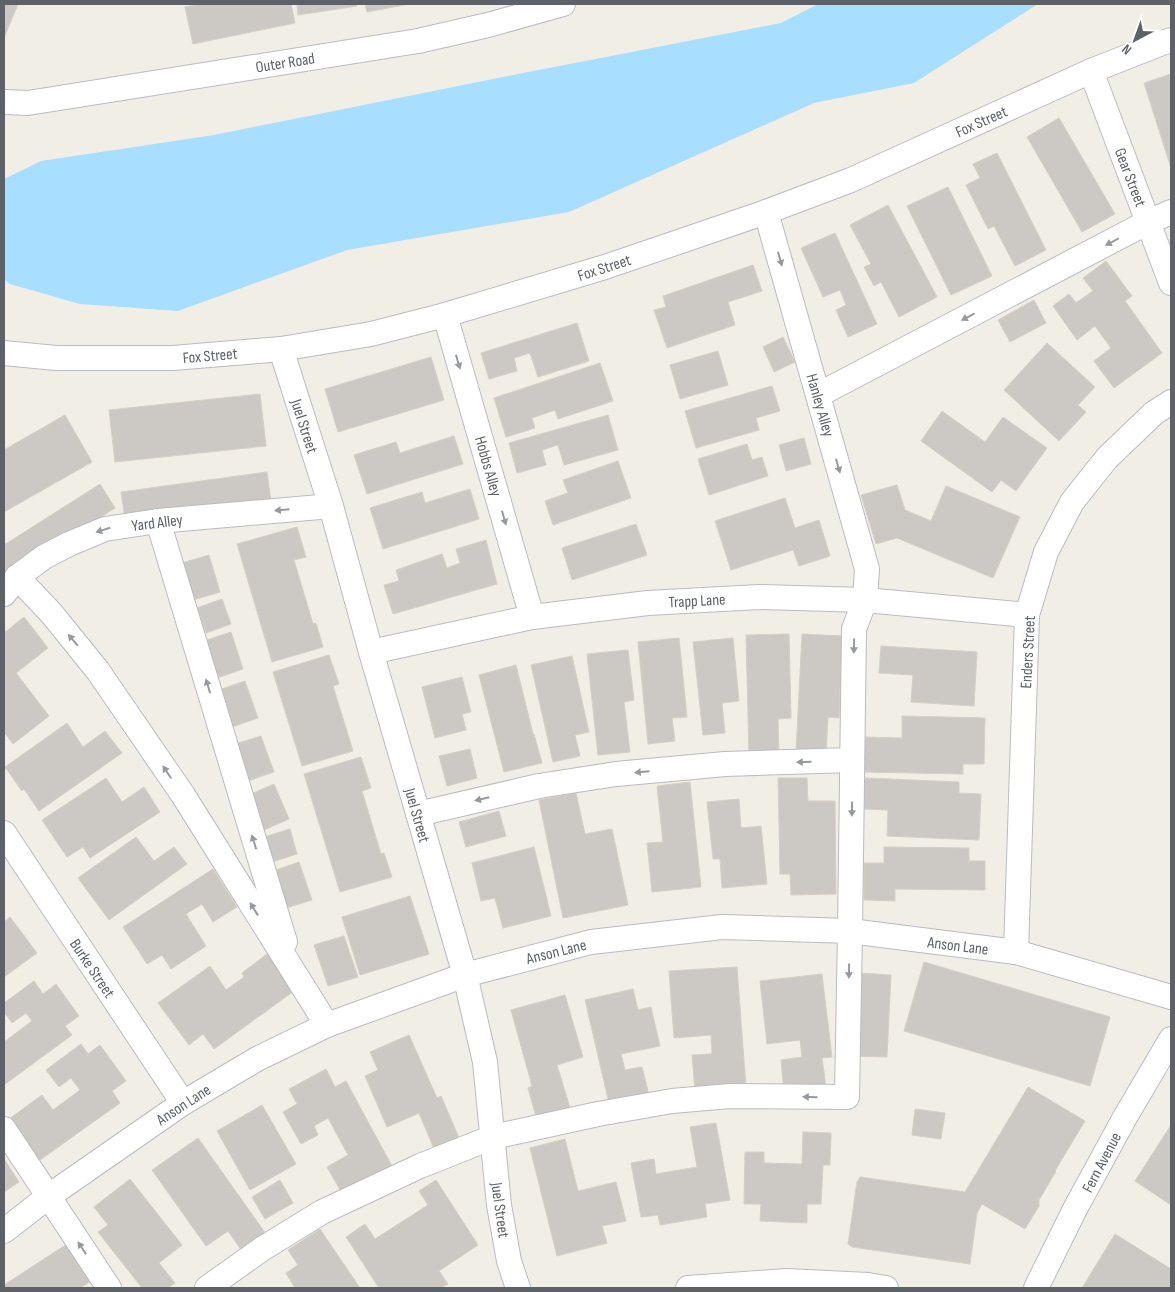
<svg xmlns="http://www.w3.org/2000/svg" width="1175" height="1292" font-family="'Sofia Sans Condensed',sans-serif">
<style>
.water{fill:#a8deff}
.building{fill:#ccc8c3;stroke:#d6cfc3}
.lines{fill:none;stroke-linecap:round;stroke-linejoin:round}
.minor-casing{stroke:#b8bcc1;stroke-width:26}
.minor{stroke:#fff;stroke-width:24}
.oneway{fill:#96999d}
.labels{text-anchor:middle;stroke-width:5;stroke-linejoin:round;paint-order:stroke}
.street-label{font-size:16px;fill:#5d6268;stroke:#fff}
</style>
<rect width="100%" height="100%" fill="#f1eee6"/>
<!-- water -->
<polygon class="water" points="818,4 1038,4 914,83 814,103 569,212 347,250 178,311 80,304 10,284 4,279 4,179 41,161 214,135 508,76 781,23"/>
<!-- building -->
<g class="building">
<polygon points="4,4 18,4 4,38"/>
<polygon points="202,4 291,4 295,23 193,44 185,7"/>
<polygon points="297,4 356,4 357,6 298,15"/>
<polygon points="365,4 409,4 367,12"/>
<polygon points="1171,74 1171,168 1144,83"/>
<polygon points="1059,118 1115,214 1082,232 1027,137"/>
<polygon points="997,153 1046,250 1015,266 994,226 988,229 966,185 980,178 973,164"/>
<polygon points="948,187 992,276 951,295 907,206"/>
<polygon points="888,205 937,297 899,317 881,282 874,286 864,267 871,264 850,225"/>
<polygon points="835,233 877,324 848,337 836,310 846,305 840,290 823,297 801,248"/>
<polygon points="1106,261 1132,296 1125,301 1162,353 1114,388 1094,361 1111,348 1095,326 1077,340 1053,306 1069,294 1076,303 1093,291 1083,278"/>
<polygon points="753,265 762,291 728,302 735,325 667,348 654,310 666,307 663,296"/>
<polygon points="1034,300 1046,323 1010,342 998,320"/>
<polygon points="577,323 589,361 538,377 530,353 514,358 517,371 489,379 481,353"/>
<polygon points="783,337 795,362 774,372 763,347"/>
<polygon points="1047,343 1095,387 1078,405 1086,412 1059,441 1004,390"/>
<polygon points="718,351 728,385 680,399 670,365"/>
<polygon points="431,357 444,400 338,432 325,389"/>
<polygon points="600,363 613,401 558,419 555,410 532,418 535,428 506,437 494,398"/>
<polygon points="772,386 780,411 756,418 759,430 696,448 685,411"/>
<polygon points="260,394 266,446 115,462 109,410"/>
<polygon points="942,411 985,442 1003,417 1047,448 1016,491 1001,480 992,492 921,441"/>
<polygon points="65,415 92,462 4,512 4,450"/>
<polygon points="608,415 618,450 564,465 558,445 542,450 546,465 517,473 509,443"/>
<polygon points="454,436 463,464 367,494 354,455 396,442 400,453"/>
<polygon points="804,438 811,464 786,471 779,445"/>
<polygon points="747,444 752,460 762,457 768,476 709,495 698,459"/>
<polygon points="618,461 631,498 553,525 545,501 568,493 563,480"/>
<polygon points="267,472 272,508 125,519 121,492"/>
<polygon points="100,484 115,508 4,578 4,545"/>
<polygon points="897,485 905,510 931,521 946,486 1020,517 993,578 897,538 876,544 861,495"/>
<polygon points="470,489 479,519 383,549 370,508 422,492 425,503"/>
<polygon points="785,498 795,528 819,520 830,556 799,566 793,550 731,570 715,521"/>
<polygon points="636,524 647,555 572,580 562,548"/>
<polygon points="297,527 306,557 294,560 313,624 316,623 323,647 272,662 237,544"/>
<polygon points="486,540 497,584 393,614 384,585 399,581 396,570 442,554 447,568 460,563 456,549"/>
<polygon points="209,555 220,592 193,600 182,563"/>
<polygon points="222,599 231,624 206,633 197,608"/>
<polygon points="24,617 48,648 16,673 49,716 13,744 4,732 4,633"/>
<polygon points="231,632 243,669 217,678 204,641"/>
<polygon points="789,634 791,718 778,719 779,755 749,756 746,635"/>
<polygon points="802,634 842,636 839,718 828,717 826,754 796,752"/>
<polygon points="679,638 687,717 672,718 675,741 648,744 638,642"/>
<polygon points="733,638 739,701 722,703 725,733 703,735 693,642"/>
<polygon points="881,646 977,652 974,706 911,702 913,675 879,673"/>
<polygon points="628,650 634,700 624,702 630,752 598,755 587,654"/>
<polygon points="329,655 339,684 333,686 353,751 302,766 273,672"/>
<polygon points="572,656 589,732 575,735 580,756 553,762 531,665"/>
<polygon points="516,665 533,734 534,734 542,763 504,772 479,675"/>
<polygon points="462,677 471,712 462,714 466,730 435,738 422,687"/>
<polygon points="245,681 258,718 232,727 219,690"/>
<polygon points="902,716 985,718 984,764 963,764 963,774 862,772 863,737 902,738"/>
<polygon points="67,723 83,747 105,731 122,753 39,811 24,789 22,791 5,767"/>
<polygon points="261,736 274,772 248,781 235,744"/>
<polygon points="470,749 477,778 447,786 439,756"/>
<polygon points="361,757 371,788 362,791 381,854 384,853 392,877 340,892 304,774"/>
<polygon points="106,778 122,802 144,787 160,812 90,858 83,847 67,857 42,820"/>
<polygon points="778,778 807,778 808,801 835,801 836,894 791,895 790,874 780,874"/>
<polygon points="865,778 959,782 959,793 981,794 979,840 887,836 888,810 864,809"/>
<polygon points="690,782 701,887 652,892 647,843 663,842 657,786"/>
<polygon points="274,784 289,819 264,830 249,795"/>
<polygon points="576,793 585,834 612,829 628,905 563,918 539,800"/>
<polygon points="739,799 741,828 761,826 767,884 722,888 720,859 713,859 707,802"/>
<polygon points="499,811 506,836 466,847 459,822"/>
<polygon points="290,829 297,854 272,862 264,837"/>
<polygon points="136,837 154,861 174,847 187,864 109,920 78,878"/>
<polygon points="534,847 551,916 503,928 495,898 481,901 472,863"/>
<polygon points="884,847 969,848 969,861 985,861 985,890 895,889 895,901 864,900 864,863 884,863"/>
<polygon points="299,862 312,900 286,908 273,871"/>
<polygon points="213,869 237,907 213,922 202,904 186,914 206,946 171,969 162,955 147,964 123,927"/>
<polygon points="410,896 429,954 360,975 342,917"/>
<polygon points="10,917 37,953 4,977 4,922"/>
<polygon points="344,936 358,977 328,986 314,945"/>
<polygon points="267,954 294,991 214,1049 203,1034 189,1045 158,1003 210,966 226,990 244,977 242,973"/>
<polygon points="924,962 1110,1017 1090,1086 904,1031"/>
<polygon points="737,967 746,1087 695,1091 692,1055 712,1054 711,1035 674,1038 669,971"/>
<polygon points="858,973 891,975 887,1057 854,1056"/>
<polygon points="822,974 832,1057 822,1058 826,1087 784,1092 781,1060 802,1057 800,1040 767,1044 760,981"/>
<polygon points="34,981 43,994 56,984 79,1016 65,1026 72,1035 4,1085 4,1042 32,1021 26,1013 12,1023 4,1012 4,1003"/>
<polygon points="633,989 638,1010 651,1007 660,1046 621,1054 625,1070 642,1067 649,1095 609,1103 585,1000"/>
<polygon points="565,995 583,1057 557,1065 571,1111 537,1120 528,1088 532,1086 511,1010"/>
<polygon points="409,1035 437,1098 441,1096 460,1140 435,1151 419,1113 387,1127 365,1076 378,1070 370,1052"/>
<polygon points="81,1044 88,1054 100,1045 126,1081 112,1091 120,1103 40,1160 9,1119 42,1095 53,1110 80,1090 71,1078 59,1087 46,1070"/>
<polygon points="326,1069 335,1087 346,1081 393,1168 343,1195 327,1167 348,1155 328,1118 314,1126 318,1135 301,1144 283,1112 297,1104 289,1089"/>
<polygon points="1028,1087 1085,1121 1056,1169 1055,1173 1039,1200 1039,1206 1025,1229 982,1204 977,1213 970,1264 852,1247 848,1244 857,1182 860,1177 965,1192"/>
<polygon points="262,1105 296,1164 250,1190 217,1131"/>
<polygon points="915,1109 945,1113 941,1139 912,1135"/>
<polygon points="716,1123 730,1200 705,1204 707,1217 660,1225 658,1215 641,1217 631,1163 654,1159 656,1174 697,1167 690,1127"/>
<polygon points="1171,1125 1171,1205 1135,1181"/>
<polygon points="803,1132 831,1133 830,1165 823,1165 821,1204 807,1204 807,1223 760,1221 761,1204 744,1204 745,1152 764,1152 764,1163 802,1164"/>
<polygon points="198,1138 266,1234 242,1251 228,1231 206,1246 152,1170"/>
<polygon points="565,1139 578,1191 616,1182 626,1221 602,1226 607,1243 557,1256 530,1148"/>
<polygon points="4,1159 19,1182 4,1192"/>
<polygon points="130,1179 182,1245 159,1263 175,1283 168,1288 142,1288 98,1232 108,1225 94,1207"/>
<polygon points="280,1180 293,1203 265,1219 252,1197"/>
<polygon points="436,1180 478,1245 439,1271 448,1284 440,1288 379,1288 346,1237 365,1224 375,1239 428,1205 419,1191"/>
<polygon points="320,1229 360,1288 295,1288 286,1273 298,1265 288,1250"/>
<polygon points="1115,1234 1171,1269 1171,1288 1082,1288"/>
<polygon points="67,1244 91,1281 80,1288 4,1288 4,1285"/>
</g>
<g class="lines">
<!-- minor casing -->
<g class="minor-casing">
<g id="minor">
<polyline points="1091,71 1171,283"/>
<polyline points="4,102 28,103 418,41 488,25 563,4"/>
<polyline points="445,315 532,617"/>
<polyline points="281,349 331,506 371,652 465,975 485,1062 499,1205 509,1261 518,1288"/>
<polyline points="4,353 56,358 173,358 258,351 281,349 371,334 445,315 605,267 766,212 851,180 1091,71 1162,43 1171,40"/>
<polyline points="818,395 1148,222 1171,212"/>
<polyline points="158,521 285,942"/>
<polyline points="17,577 52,614 98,671 183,795 327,1025"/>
<polyline points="4,594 17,577 44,557 69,544 105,529 158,521 331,506"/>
<polyline points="371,652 532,617 648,603 759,597 865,600 1027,615"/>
<polyline points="418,814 539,786 616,774 725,764 852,760"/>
<polyline points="4,833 183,1103"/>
<polyline points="1016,952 1027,615 1046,552 1072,502 1107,458 1154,413 1171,402"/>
<polyline points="4,1129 109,1288"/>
<polyline points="4,1231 49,1196 183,1103 257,1059 327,1025 465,975 591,942 722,927 850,931 1016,952 1171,997"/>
<polyline points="207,1288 262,1249 322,1212 420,1166 493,1137 598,1114 672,1101 730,1096 847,1097 850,931 854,629 865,600 867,569 766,212"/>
<polyline points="688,1288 787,1281 868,1285 886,1288"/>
<polyline points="1036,1288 1075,1209 1124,1119 1171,1039"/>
</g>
</g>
<!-- minor -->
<use href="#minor" class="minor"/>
</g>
<!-- one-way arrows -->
<defs><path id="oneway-solid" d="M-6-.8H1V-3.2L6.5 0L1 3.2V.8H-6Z" transform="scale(1.25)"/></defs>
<g class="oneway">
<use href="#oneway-solid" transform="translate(1112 242) rotate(152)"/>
<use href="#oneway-solid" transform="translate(780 259) rotate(74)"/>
<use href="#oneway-solid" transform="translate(968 317) rotate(152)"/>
<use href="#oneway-solid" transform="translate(458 362) rotate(74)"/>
<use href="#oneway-solid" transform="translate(838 466) rotate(74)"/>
<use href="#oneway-solid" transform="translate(282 510) rotate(175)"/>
<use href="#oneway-solid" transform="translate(504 518) rotate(74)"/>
<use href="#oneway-solid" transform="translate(103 530) rotate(162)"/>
<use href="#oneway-solid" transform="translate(73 640) rotate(-130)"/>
<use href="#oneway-solid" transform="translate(854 646) rotate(91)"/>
<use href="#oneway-solid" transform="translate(208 686) rotate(-107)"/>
<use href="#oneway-solid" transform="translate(804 762) rotate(178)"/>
<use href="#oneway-solid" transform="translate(167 772) rotate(-124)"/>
<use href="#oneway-solid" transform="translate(642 772) rotate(175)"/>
<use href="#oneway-solid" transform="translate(482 799) rotate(167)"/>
<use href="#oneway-solid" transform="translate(852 809) rotate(91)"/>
<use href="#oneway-solid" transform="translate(254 842) rotate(-107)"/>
<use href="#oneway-solid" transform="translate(254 909) rotate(-122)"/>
<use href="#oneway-solid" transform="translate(849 971) rotate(91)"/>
<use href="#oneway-solid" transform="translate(810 1097) rotate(-179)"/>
<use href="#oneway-solid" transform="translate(82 1248) rotate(-123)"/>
</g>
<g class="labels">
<!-- street labels -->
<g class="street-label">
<text transform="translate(285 62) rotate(-9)" y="6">Outer Road</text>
<text transform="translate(981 121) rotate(-24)" y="6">Fox Street</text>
<text transform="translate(1131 177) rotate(69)" y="6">Gear Street</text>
<text transform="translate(604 267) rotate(-18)" y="6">Fox Street</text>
<text transform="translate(210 355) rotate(-5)" y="6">Fox Street</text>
<text transform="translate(821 405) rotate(74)" y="6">Hanley Alley</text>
<text transform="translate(305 426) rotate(72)" y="6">Juel Street</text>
<text transform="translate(489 466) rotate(74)" y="6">Hobbs Alley</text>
<text transform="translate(157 522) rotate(-7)" y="6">Yard Alley</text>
<text transform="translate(697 600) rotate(-3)" y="6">Trapp Lane</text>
<text transform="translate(1027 652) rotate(-87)" y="6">Enders Street</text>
<text transform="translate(418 815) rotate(74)" y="6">Juel Street</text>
<text transform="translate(958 945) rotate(7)" y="6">Anson Lane</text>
<text transform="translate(556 951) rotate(-14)" y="6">Anson Lane</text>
<text transform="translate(93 968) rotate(56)" y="6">Burke Street</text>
<text transform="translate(183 1104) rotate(-33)" y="6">Anson Lane</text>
<text transform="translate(1101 1162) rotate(-62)" y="6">Fern Avenue</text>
<text transform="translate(501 1210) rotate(82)" y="6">Juel Street</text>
</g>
</g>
<!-- border -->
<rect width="1175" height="1292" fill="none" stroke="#5d6268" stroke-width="10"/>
<!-- north arrow -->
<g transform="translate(1135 40) rotate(221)" stroke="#ffffff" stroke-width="4" paint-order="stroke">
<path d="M0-4L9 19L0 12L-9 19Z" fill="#5d6268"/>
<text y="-8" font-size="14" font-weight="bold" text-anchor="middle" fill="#5d6268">N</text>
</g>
</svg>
